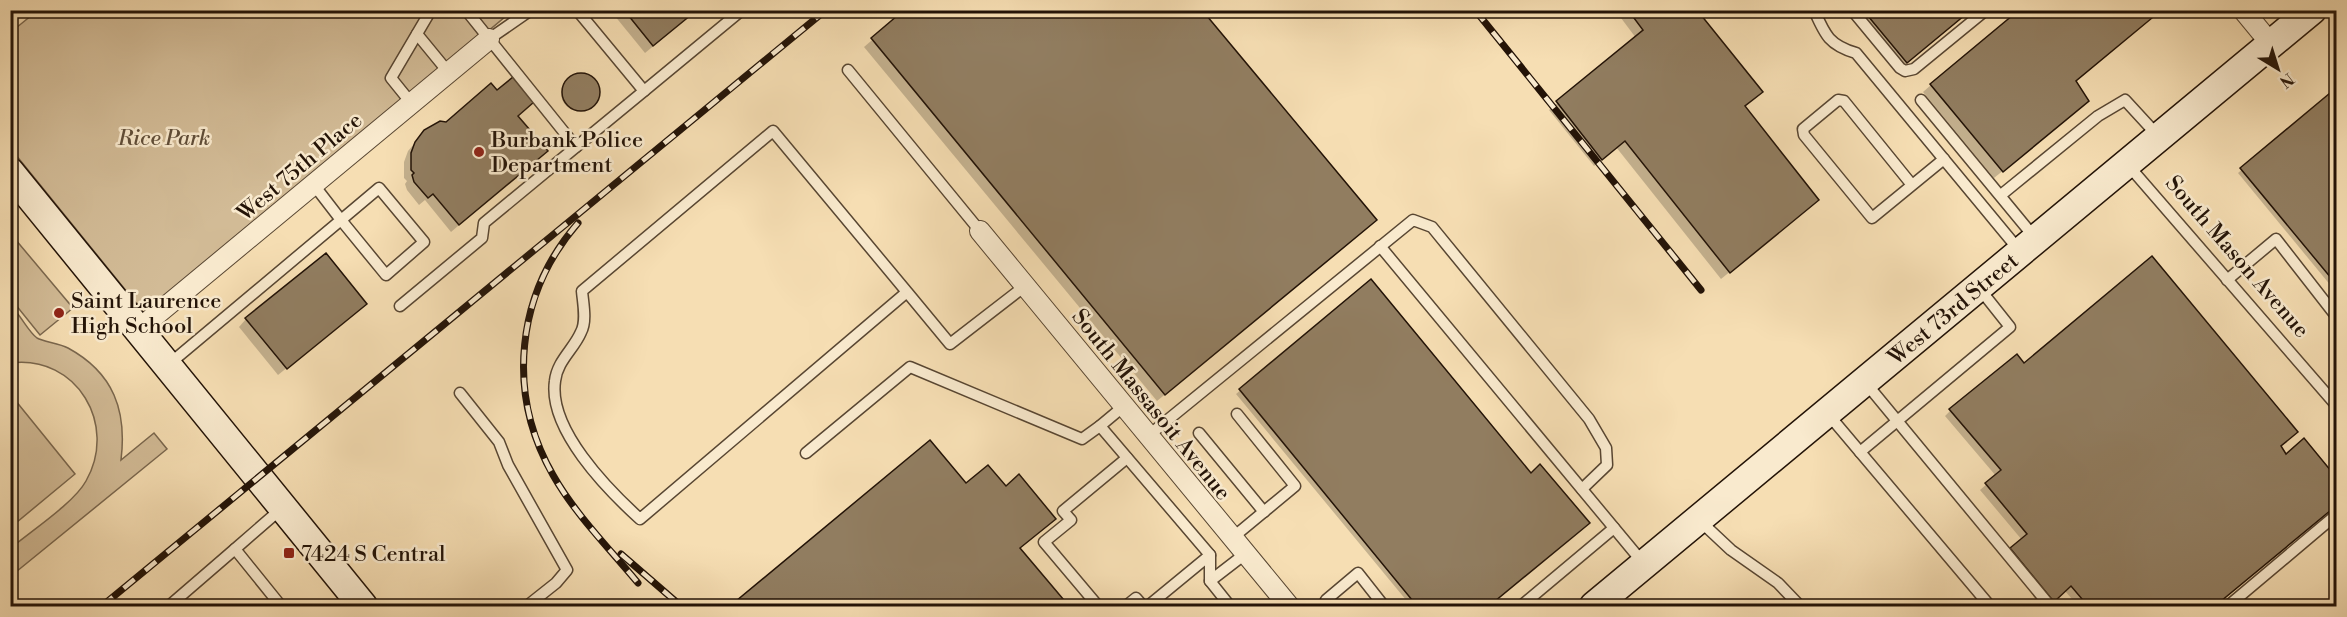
<svg xmlns="http://www.w3.org/2000/svg" width="2347" height="617" font-family="'Libre Bodoni',serif">
<style>
.green{fill:#d2bb96;stroke:#7a674e;stroke-width:1.5}
.shadow{fill:#0003}
.building{fill:#917d60;stroke:#231307;stroke-width:1.5}
.lines{fill:none;stroke-linecap:round;stroke-linejoin:round}
.lane-casing{stroke:#584632;stroke-width:13}
.street-casing{stroke:#584632;stroke-width:22}
.secondary-casing{stroke:#231307;stroke-width:31}
.lane{stroke:#f9eace;stroke-width:10}
.street{stroke:#f9eace;stroke-width:20}
.secondary{stroke:#f9eace;stroke-width:28}
.rail-casing{stroke:#231307;stroke-width:7}
.rail{stroke:#f9eace;stroke-width:4.5;stroke-dasharray:14;stroke-linecap:butt}
.poi-dot{fill:#8f2418;stroke:#f9eace;stroke-width:2}
.labels{text-anchor:middle;stroke-width:5;stroke-linejoin:round;paint-order:stroke}
.park-label{font-size:22px;font-style:italic;fill:#604e39;stroke:#f9eace}
.poi-label{font-size:22px;fill:#231307;stroke:#f9eace;text-anchor:start}
.street-label{font-size:22px;fill:#231307;stroke:#f9eace}
</style>
<rect width="100%" height="100%" fill="#f6deb3"/>
<filter id="stains"><feTurbulence type="fractalNoise" baseFrequency=".00333" numOctaves="4"/><feColorMatrix values="0 0 0 0 .2 0 0 0 0 .09 0 0 0 0 .02 0 0 0 .5 -.17"/></filter>
<radialGradient id="worn" r=".72"><stop offset=".6" stop-color="#630" stop-opacity="0"/><stop offset="1" stop-color="#630" stop-opacity=".3"/></radialGradient>
<!-- green -->
<g class="green">
<polygon points="37,11 512,11 340,155 152,308 147,309 136,303 11,149 11,32"/>
<polygon points="10,233 73,308 40,335 11,299"/>
<path d="M17 313C23 320 30 333 37 338 44 342 59 343 68 348 114 373 127 411 121 460L154 433 167 449 11 576V548C31 531 74 503 86 481 118 425 77 355 11 363V318Z"/>
<polygon points="11,395 75,474 11,527 10,527"/>
</g>
<!-- shadow -->
<g class="shadow">
<polygon points="610,10 697,10 645,53"/>
<polygon points="907,10 1367,228 1157,401 864,47"/>
<polygon points="1615,10 1695,10 1761,92 1744,107 1810,207 1721,279 1616,147 1594,166 1549,110 1636,38"/>
<polygon points="1850,10 1970,10 1899,70"/>
<circle cx="579" cy="93" r="18"/>
<polygon points="2075,82 2080,108 1994,178 1923,92 1931,85"/>
<polygon points="2336,90 2336,292 2238,173"/>
<polygon points="517,116 538,158 451,232 425,200 419,205 407,190 405,184 407,181 404,178 404,162 408,151 425,131 446,123"/>
<polygon points="1370,282 1531,475 1585,527 1488,606 1411,606 1236,394"/>
<polygon points="357,311 278,375 239,327 246,319"/>
<polygon points="2024,365 2279,447 2286,456 2304,440 2336,480 2336,505 2214,606 2078,606 2065,591 2047,606 2005,555 2022,540 1980,490 1996,476 1945,416 1950,411"/>
<polygon points="930,442 966,485 1005,488 1047,526 1019,549 1067,606 732,606"/>
</g>
<!-- building -->
<g class="building">
<polygon points="624,10 697,10 653,46"/>
<polygon points="904,10 1202,10 1377,220 1165,395 871,38"/>
<polygon points="1628,10 1697,10 1763,92 1745,106 1819,200 1730,273 1625,141 1602,160 1556,101 1643,30"/>
<polygon points="1863,10 1971,10 1907,63"/>
<polygon points="2019,10 2146,10 2152,18 2076,81 2089,101 2003,172 1930,84"/>
<circle cx="581" cy="92" r="19"/>
<polygon points="513,77 534,102 518,116 548,151 459,225 433,194 428,198 414,182 412,175 414,173 411,170 411,153 415,142 424,130 440,121 446,122 491,83 497,90"/>
<polygon points="2336,88 2336,284 2240,168"/>
<polygon points="326,253 367,304 287,369 245,318"/>
<polygon points="2152,256 2298,432 2281,446 2286,454 2304,438 2336,477 2336,506 2215,606 2088,606 2071,586 2054,602 2010,548 2027,534 1985,483 2001,470 1949,409 2017,354 2024,363"/>
<polygon points="1371,279 1531,473 1540,464 1590,523 1489,606 1417,606 1239,389"/>
<polygon points="930,440 966,483 988,465 1006,486 1019,474 1056,519 1020,548 1069,606 730,606"/>
</g>
<g class="lines">
<!-- lane casing -->
<g class="lane-casing">
<g id="lane">
<polyline points="577,10 644,91 742,10"/>
<path d="M1814 10C1825 35 1829 45 1856 53L2019 250"/>
<polyline points="1852,10 1900,68 1905,71 1914,69 1986,10"/>
<polyline points="417,34 449,73"/>
<polyline points="489,39 531,10"/>
<polyline points="848,70 980,231"/>
<polyline points="1921,100 2035,238"/>
<polyline points="412,104 391,78 431,10"/>
<polyline points="576,147 644,91"/>
<polyline points="2128,165 2336,405"/>
<polyline points="1912,185 1844,101 1838,100 1803,129 1804,135 1872,218 1944,159"/>
<polygon points="379,188 424,242 386,275 341,220"/>
<polyline points="2001,195 2098,116 2125,100 2159,137"/>
<polyline points="1380,246 1644,564"/>
<polyline points="2227,280 2276,239 2336,316"/>
<path d="M907 292 773 131 582 291C583 303 587 321 581 332 574 349 557 361 555 381 548 429 607 489 640 519L907 292 950 344 1025 286"/>
<polyline points="400,306 482,238 484,223 576,147 466,10"/>
<polyline points="168,365 341,220 314,185"/>
<polyline points="1865,382 2050,606"/>
<polyline points="460,393 499,442 508,465 567,570 556,583 527,606"/>
<polyline points="1124,406 1100,426 1210,555 1210,581 1230,606"/>
<polyline points="1828,414 1990,606"/>
<polyline points="1199,433 1264,512"/>
<polyline points="1148,436 1413,220 1432,227 1589,419 1606,448 1607,465 1582,489"/>
<polyline points="1860,452 2010,327 1979,288"/>
<polyline points="806,453 910,367 1082,439 1100,426"/>
<polyline points="1699,520 1731,550 1778,583 1800,606"/>
<polyline points="1231,539 1295,486 1237,414"/>
<polyline points="1210,581 1245,554"/>
<polyline points="169,606 235,549"/>
<polyline points="281,606 235,549 281,509"/>
<polyline points="1098,606 1044,542 1071,520 1063,511 1127,458"/>
<polyline points="1126,606 1136,598 1143,606"/>
<polyline points="1148,606 1210,555"/>
<polyline points="1332,606 1326,600 1358,573 1384,606"/>
<polyline points="1521,606 1614,528"/>
<polyline points="2228,606 2336,515"/>
</g>
</g>
<!-- street casing -->
<g class="street-casing">
<g id="street">
<polyline points="2243,10 2271,44"/>
<polyline points="980,231 1289,606"/>
<polyline points="139,329 489,39"/>
</g>
</g>
<!-- secondary casing -->
<g class="secondary-casing">
<g id="secondary">
<polyline points="10,172 363,606"/>
<path id="s1" d="M1594 606 2312 10"/>
</g>
</g>
<!-- lane -->
<use href="#lane" class="lane"/>
<!-- street -->
<use href="#street" class="street"/>
<!-- secondary -->
<use href="#secondary" class="secondary"/>
<!-- rail casing -->
<g class="rail-casing">
<g id="rail">
<polyline points="1475,10 1701,290"/>
<path d="M578 223C516 294 506 393 553 475 575 514 609 548 638 583"/>
<polyline points="621,554 681,606"/>
<polyline points="102,606 826,10"/>
</g>
</g>
<!-- rail -->
<use href="#rail" class="rail"/>
</g>
<!-- markers -->
<g class="poi-dot">
<circle cx="479" cy="152" r="6"/>
<circle cx="59" cy="313" r="6"/>
<rect x="283" y="547" width="12" height="12" rx="3"/>
</g>
<g class="labels">
<!-- park labels -->
<g class="park-label">
<text x="164" y="145">Rice Park</text>
</g>
<!-- poi labels -->
<g class="poi-label">
<text x="491" y="147">Burbank Police<tspan x="491" dy="25">Department</tspan></text>
<text x="71" y="308">Saint Laurence<tspan x="71" dy="25">High School</tspan></text>
<text x="301" y="561">7424 S Central</text>
</g>
<!-- street labels -->
<g class="street-label">
<text transform="translate(299 166) rotate(-40)" y="8">West 75th Place</text>
<text transform="translate(2238 256) rotate(49)" y="8">South Mason Avenue</text>
<text dy="8" stroke="none"><textPath href="#s1" startOffset="466">West 73rd Street</textPath></text>
<text transform="translate(1152 404) rotate(51)" y="8">South Massasoit Avenue</text>
</g>
</g>
<!-- margin -->
<rect width="2347" height="617" fill="none" stroke="#f6deb3" stroke-width="36"/>
<rect x="12" y="12" width="2323" height="593" fill="none" stroke="#231307" stroke-width="3"/>
<rect x="18" y="18" width="2311" height="581" fill="none" stroke="#231307" stroke-width="1.5"/>
<!-- north arrow -->
<g transform="translate(2278 69) rotate(142)" stroke="#f9eace" stroke-width="4.5" paint-order="stroke">
<path d="M0-4.5L10 22L0 15L-10 22Z" fill="#231307"/>
<text y="-9" font-size="16" font-weight="bold" text-anchor="middle" fill="#231307">N</text>
</g>
<rect width="100%" height="100%" filter="url(#stains)"/>
<rect width="100%" height="100%" fill="url(#worn)"/>
</svg>
